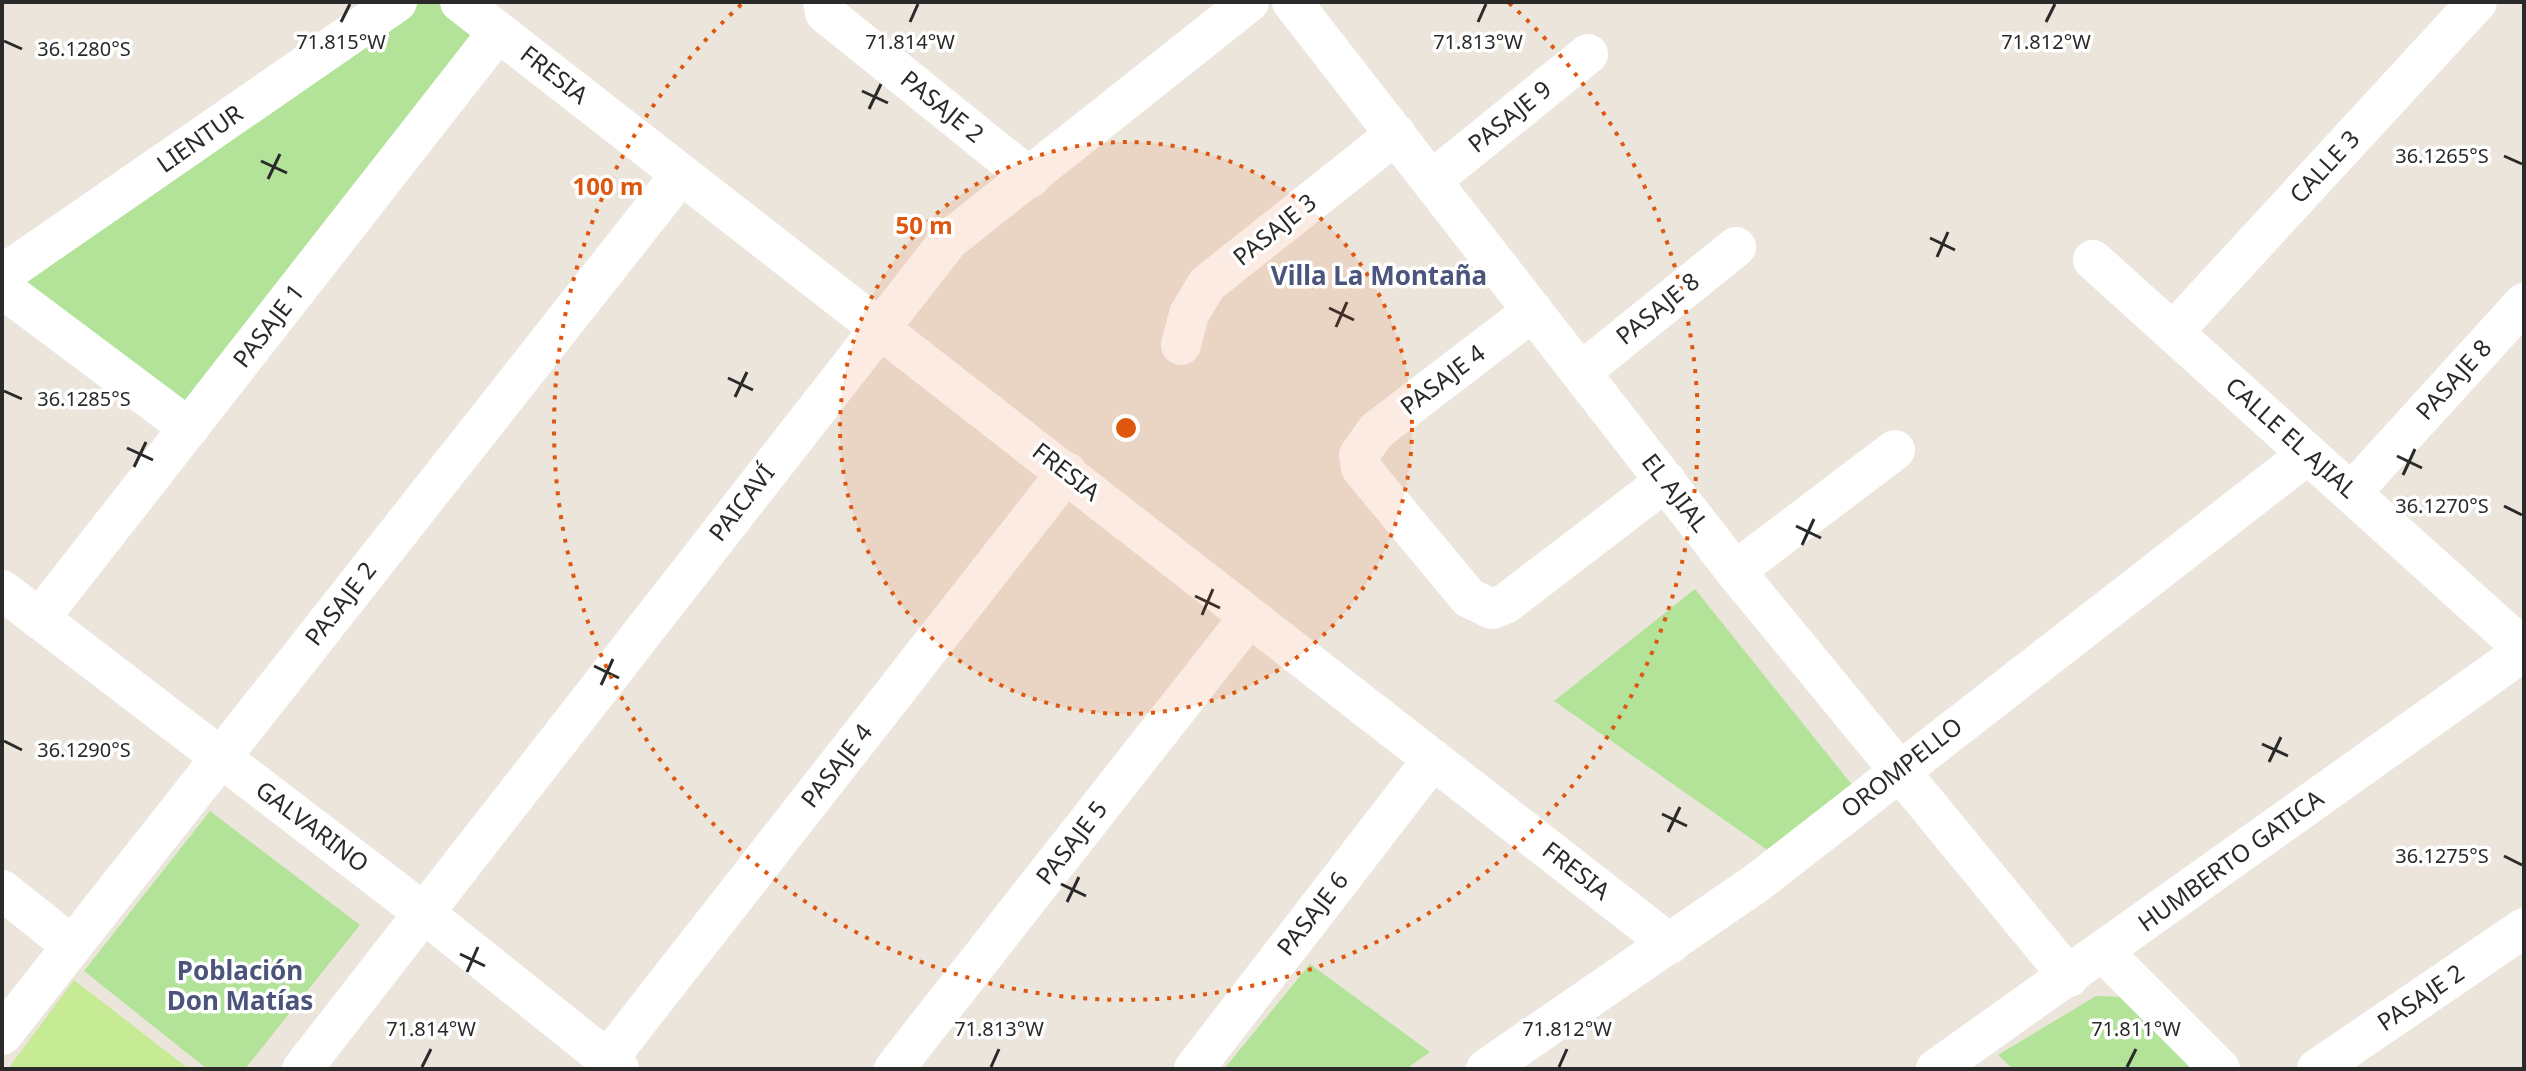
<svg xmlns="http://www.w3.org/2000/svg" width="2526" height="1071" font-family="'Noto Sans',sans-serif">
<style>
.green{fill:#b3e399}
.pitch{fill:#c7ea94}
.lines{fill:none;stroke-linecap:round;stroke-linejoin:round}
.minor{stroke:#fff;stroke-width:40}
.ticks{fill:none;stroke:#2a2a2a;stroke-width:3}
.ring{fill:none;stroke:#de570e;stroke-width:4;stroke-dasharray:4 8}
.labels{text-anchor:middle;stroke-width:7;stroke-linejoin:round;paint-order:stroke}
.street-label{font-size:24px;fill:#2a2a2a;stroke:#fff}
.neighbourhood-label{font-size:26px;font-weight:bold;fill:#4b547b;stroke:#fff}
.ticks-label{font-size:20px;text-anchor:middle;fill:#2a2a2a;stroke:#fff;stroke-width:7;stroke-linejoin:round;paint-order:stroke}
.centre{fill:#de570e;stroke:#fff;stroke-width:4}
.ring-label{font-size:24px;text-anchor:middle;font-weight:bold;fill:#de570e;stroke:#fff;stroke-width:7;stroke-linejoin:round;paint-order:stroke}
</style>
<rect width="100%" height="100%" fill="#ece5dc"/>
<!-- green -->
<g class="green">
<polygon points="414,2 443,2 484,34 187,416 10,283"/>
<polygon points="1695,589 1857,791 1776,856 1554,701"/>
<polygon points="210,811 360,925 245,1069 207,1069 84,971"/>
<polygon points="1310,964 1430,1052 1406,1069 1224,1069"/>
<polygon points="2096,996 2120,997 2196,1069 2013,1069 1998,1055"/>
</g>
<!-- pitch -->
<polygon class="pitch" points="74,980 189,1069 8,1069"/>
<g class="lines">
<!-- minor -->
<g class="minor">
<polyline points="460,2 1670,944"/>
<polyline points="823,2 825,13 1030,178"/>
<polyline points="1292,2 1735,571 2069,977"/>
<polyline points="1432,180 1588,54"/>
<polyline points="2093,260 2524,649"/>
<polyline points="2,275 397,2"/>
<polyline points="2,288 189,428"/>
<polyline points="1533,311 1376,431 1359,455 1361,468 1469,598 1492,609 1505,604 1666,481"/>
<polyline points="2173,332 2477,2"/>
<polyline points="1181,345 1189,314 1207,284 1396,134"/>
<polyline points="1581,372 1736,247"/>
<polyline points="2351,493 2524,303"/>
<polyline points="1735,571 1895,450"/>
<polyline points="2,590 424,913 619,1069"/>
<polyline points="39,619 498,32"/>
<polyline points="2,890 71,945"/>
<polyline points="2104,953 2220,1069"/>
<polyline points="2,1035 681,174"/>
<polyline points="607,1060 1067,472"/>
<polyline points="302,1069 949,240 1249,2"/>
<polyline points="894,1069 1249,617"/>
<polyline points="1194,1069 1433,759"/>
<polyline points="1486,1069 1758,882 2308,454"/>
<polyline points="1936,1069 2524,651"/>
<polyline points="2317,1069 2524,928"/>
</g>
</g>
<!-- ticks -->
<path class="ticks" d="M341 22 350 4M910 22 918 4M1478 22 1486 4M2046 22 2055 4M4 41 22 49M862 91 888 103M869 109 881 84M2504 156 2522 164M261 161 287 173M268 179 280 154M1930 238 1955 250M1937 257 1948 232M1329 308 1354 320M1336 327 1347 302M728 378 753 390M4 391 22 399M735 397 747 372M127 448 153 460M2397 456 2422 468M134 467 146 442M2403 475 2415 449M2504 506 2522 515M1796 526 1821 538M1802 545 1814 519M1195 596 1220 608M1202 615 1213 589M594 666 619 678M601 685 613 659M4 741 22 750M2262 744 2288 756M2269 762 2281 737M1662 814 1687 826M1668 832 1680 807M2504 856 2522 865M1061 884 1086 896M1067 902 1079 877M460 954 485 966M467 972 478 947M422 1067 431 1049M991 1067 999 1049M1559 1067 1567 1049M2127 1067 2136 1049"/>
<!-- distance rings -->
<circle cx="1126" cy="428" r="286" fill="#de570e" fill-opacity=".12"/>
<g class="ring">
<circle cx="1126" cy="428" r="286"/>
<path d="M1509 3A572 572 0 1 1 743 3"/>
</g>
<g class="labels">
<!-- street labels -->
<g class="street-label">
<text transform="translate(554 75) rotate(38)" y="8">FRESIA</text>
<text transform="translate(942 107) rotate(39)" y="8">PASAJE 2</text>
<text transform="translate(1510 117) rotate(-39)" y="8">PASAJE 9</text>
<text transform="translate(200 139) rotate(-35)" y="8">LIENTUR</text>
<text transform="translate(2325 167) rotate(-47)" y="8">CALLE 3</text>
<text transform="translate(1275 230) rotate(-39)" y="8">PASAJE 3</text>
<text transform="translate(1658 309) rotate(-39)" y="8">PASAJE 8</text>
<text transform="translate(269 326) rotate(-52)" y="8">PASAJE 1</text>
<text transform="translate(1443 380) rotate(-37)" y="8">PASAJE 4</text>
<text transform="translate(2454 380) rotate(-48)" y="8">PASAJE 8</text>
<text transform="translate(2291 438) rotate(42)" y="8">CALLE EL AJIAL</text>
<text transform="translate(1066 472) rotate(38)" y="8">FRESIA</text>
<text transform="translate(1675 493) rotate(52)" y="8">EL AJIAL</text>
<text transform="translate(742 503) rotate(-52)" y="8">PAICAVÍ</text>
<text transform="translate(341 604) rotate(-52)" y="8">PASAJE 2</text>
<text transform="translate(837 766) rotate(-52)" y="8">PASAJE 4</text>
<text transform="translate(1902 768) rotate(-38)" y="8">OROMPELLO</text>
<text transform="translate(312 827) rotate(37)" y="8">GALVARINO</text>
<text transform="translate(1072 843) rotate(-52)" y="8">PASAJE 5</text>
<text transform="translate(2231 861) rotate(-36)" y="8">HUMBERTO GATICA</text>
<text transform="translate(1576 871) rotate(38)" y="8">FRESIA</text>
<text transform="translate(1313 914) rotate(-52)" y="8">PASAJE 6</text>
<text transform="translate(2421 998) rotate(-34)" y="8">PASAJE 2</text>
</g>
<!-- neighbourhood labels -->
<g class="neighbourhood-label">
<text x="1379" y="285">Villa La Montaña</text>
<text x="240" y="980">Población<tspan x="240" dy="30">Don Matías</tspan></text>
</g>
</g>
<g class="ticks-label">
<text x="341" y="49">71.815°W</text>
<text x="910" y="49">71.814°W</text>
<text x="1478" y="49">71.813°W</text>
<text x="2046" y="49">71.812°W</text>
<text x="84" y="56">36.1280°S</text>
<text x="2442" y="163">36.1265°S</text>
<text x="84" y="406">36.1285°S</text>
<text x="2442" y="513">36.1270°S</text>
<text x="84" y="757">36.1290°S</text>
<text x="2442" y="863">36.1275°S</text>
<text x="431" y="1036">71.814°W</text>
<text x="1567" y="1036">71.812°W</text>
<text x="999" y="1036">71.813°W</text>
<text x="2136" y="1036">71.811°W</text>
</g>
<circle cx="1126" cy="428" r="12" class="centre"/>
<g class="ring-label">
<text x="608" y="195">100 m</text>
<text x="924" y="234">50 m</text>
</g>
<!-- border -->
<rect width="2526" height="1071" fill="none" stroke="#2a2a2a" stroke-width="8"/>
</svg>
